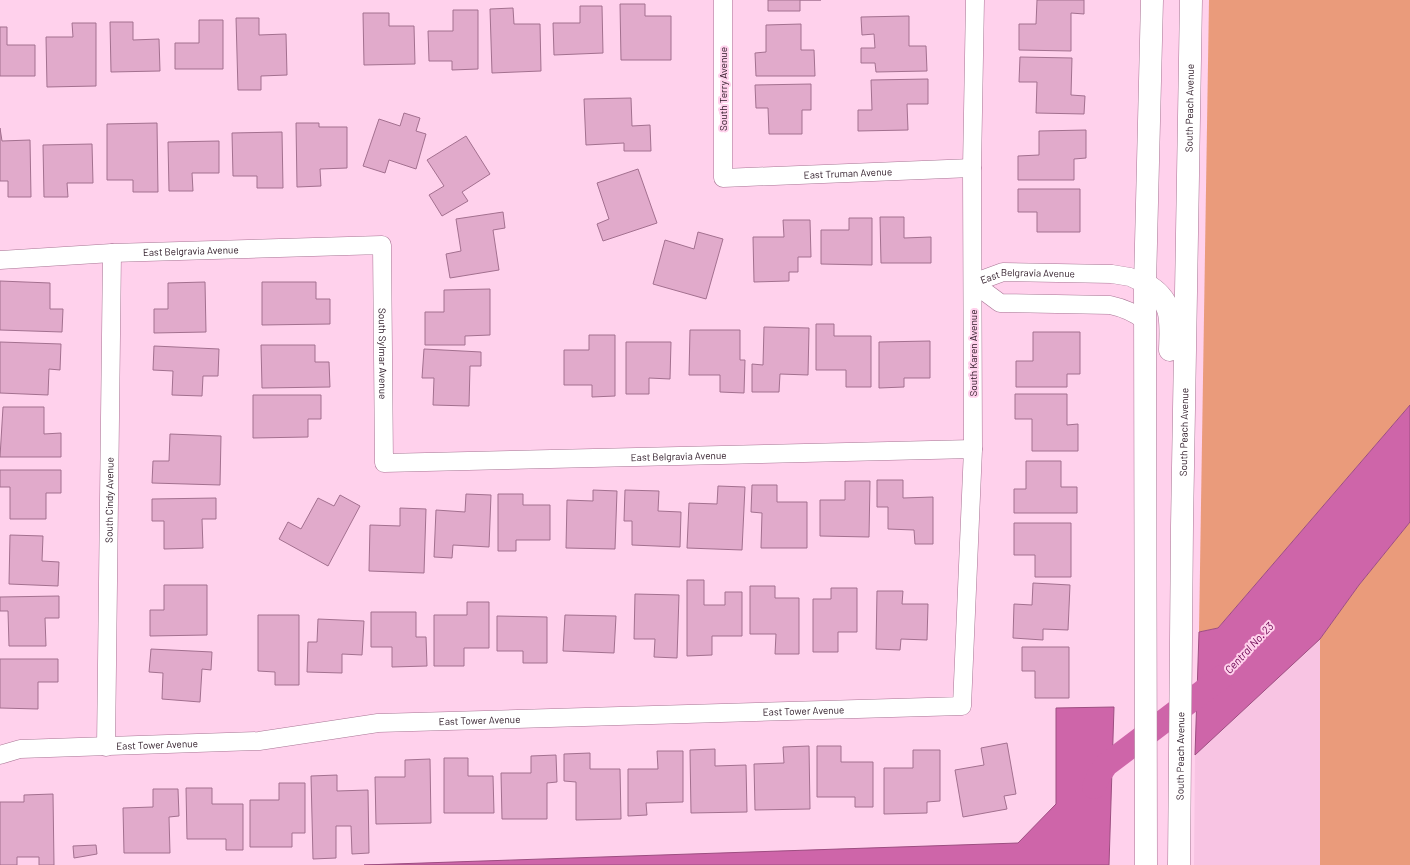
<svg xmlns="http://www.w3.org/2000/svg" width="1410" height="865" font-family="Barlow,sans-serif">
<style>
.built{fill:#f8c4e3}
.green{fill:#ea9b7b}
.water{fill:#ce65a9;stroke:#9d4e81}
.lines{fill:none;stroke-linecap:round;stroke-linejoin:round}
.canal{stroke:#ce65a9;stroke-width:24}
.building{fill:#e1aacb;stroke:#a3708f}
.minor-casing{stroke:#a87594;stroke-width:19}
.tertiary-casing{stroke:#a87594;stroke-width:23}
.minor{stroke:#fff;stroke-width:18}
.tertiary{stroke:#fff;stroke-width:22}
.labels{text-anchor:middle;stroke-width:4;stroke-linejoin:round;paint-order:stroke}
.street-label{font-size:10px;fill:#2b1724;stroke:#ffd1ec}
.water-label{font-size:11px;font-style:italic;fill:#68004e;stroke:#ffd1ec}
</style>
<rect width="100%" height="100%" fill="#ffd1ec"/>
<!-- built -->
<polygon class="built" points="1320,639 1320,865 1194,865 1195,755"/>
<!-- green -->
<g class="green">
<polygon points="1209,0 1410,0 1410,405 1218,628 1199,632"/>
<polygon points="1410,522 1410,865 1320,865 1320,639 1359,585"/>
</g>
<!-- water -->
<g class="water">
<polygon points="1410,405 1410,522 1359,585 1320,639 1195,755 1199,632 1218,628"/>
<polygon points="1114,707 1109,865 364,865 1018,843 1056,804 1056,708"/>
</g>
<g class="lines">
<!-- canal -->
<polyline class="canal" points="1094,787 1099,775 1106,765 1222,677"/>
</g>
<!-- building -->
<g class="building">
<polygon points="768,0 821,0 800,0 800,11 768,11"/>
<polygon points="1037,0 1084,0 1084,14 1071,13 1071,51 1019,50 1019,24 1036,24"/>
<polygon points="620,4 645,4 645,16 671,16 671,60 621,60"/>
<polygon points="580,6 602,6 603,53 554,55 553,23 580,23"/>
<polygon points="513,8 514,24 540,24 541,71 492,73 490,9"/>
<polygon points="453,10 478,10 478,69 452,70 452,61 429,61 428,31 453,31"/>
<polygon points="363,13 389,13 389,26 414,26 415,64 364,65"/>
<polygon points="909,16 909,46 926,46 927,71 876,72 875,63 861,63 861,48 875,48 874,34 862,35 861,17"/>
<polygon points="236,18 259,18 259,35 286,34 287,75 261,76 261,90 238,90"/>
<polygon points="199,20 223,20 223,69 175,69 175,43 199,43"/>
<polygon points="110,22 133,22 133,40 159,39 160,71 111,72"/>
<polygon points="72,23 96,23 96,86 47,87 46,37 73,37"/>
<polygon points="801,24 801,50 814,50 815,76 756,76 755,53 766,52 766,25"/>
<polygon points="0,27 7,27 7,45 35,45 35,76 0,76"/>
<polygon points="1020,57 1072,58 1071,95 1085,96 1084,114 1036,113 1037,82 1019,82"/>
<polygon points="928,79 928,104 907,104 908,130 858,131 858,110 872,110 871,80"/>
<polygon points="811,84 811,110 802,110 802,134 769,134 768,108 756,108 755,85"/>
<polygon points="631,98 632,126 650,125 651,151 624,151 624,143 586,145 584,99"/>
<polygon points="404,113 420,118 416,131 426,134 416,169 389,160 385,173 363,166 379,119 400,126"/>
<polygon points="157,123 158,192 133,192 133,180 107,180 107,124"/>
<polygon points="296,123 319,123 319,127 347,127 347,168 320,169 321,186 297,187"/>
<polygon points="0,128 2,141 30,140 31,197 8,197 8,181 0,181"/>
<polygon points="1086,130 1086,158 1074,159 1074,180 1018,180 1018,156 1039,155 1039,131"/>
<polygon points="282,132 283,188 257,188 257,176 233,176 232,133"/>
<polygon points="466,136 490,174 462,192 468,201 442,216 429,195 444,186 427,160"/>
<polygon points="219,141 219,173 192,173 193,191 169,191 168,142"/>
<polygon points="92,144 93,183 67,183 68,197 44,197 43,145"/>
<polygon points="638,169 657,223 603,241 597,224 609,219 597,183"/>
<polygon points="1018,189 1080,189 1080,232 1037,232 1037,212 1018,212"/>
<polygon points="503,212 505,228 493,230 499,270 450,278 446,254 461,251 456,219"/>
<polygon points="880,217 904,217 904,238 931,237 931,263 881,263"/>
<polygon points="849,218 872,218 872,265 821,264 821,230 849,230"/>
<polygon points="783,220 810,220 811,257 798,257 798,272 789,272 789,281 754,282 753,237 784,237"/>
<polygon points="698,232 723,239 706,299 653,284 665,240 694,249"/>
<polygon points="0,281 50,283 50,309 63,309 62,332 0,330"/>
<polygon points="205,282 206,332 154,333 154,309 168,309 168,283"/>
<polygon points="262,282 316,282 316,299 330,299 330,324 262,325"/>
<polygon points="490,289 490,335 465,336 465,345 425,345 425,312 444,312 444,290"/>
<polygon points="816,324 834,324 834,336 871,336 871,387 846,387 846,370 816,370"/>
<polygon points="764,327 809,328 808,375 780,374 779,392 752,392 752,364 763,365"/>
<polygon points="690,330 740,330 740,360 745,360 744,393 720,392 720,375 689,375"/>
<polygon points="1033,332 1080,332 1080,374 1067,374 1067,387 1016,387 1016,361 1033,361"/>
<polygon points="589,335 615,335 615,396 592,397 592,385 564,385 564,350 589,350"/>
<polygon points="930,341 930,378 904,378 904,387 879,388 879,342"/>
<polygon points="0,342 61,344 60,370 49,369 48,395 0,393"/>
<polygon points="626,342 671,342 670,379 649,378 649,394 626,394"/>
<polygon points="261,345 315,345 315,362 329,362 330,387 262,388"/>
<polygon points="154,346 219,349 218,376 203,376 202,396 172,395 173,371 153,370"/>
<polygon points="424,349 481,352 481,366 470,366 469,406 433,405 434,378 422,378"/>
<polygon points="1015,394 1067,394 1067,425 1078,424 1078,451 1032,451 1032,419 1015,419"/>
<polygon points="253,395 321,395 321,419 308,419 308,437 253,438"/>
<polygon points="3,407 44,407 44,434 61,433 61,457 0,457"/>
<polygon points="170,434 221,436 220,485 152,483 153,461 169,461"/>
<polygon points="1026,461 1061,461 1061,487 1077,487 1077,513 1014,513 1014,489 1026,489"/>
<polygon points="0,470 61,470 61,493 46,493 46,519 10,519 10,487 0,487"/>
<polygon points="877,480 903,480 903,498 933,497 933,544 915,544 914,530 888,529 888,507 877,507"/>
<polygon points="845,481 870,481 869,537 820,536 820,500 845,500"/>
<polygon points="752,485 777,485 777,502 807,502 807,548 761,548 762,513 751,512"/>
<polygon points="718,486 745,487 742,550 687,548 689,503 717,504"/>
<polygon points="593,490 617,491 615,549 566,548 567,500 593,501"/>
<polygon points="625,490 659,491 658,511 681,512 680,547 632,545 632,521 624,521"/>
<polygon points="466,494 491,495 489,547 453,545 452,558 434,557 436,510 465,512"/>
<polygon points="498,494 523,494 523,505 550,505 550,540 516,540 516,551 498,551"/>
<polygon points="340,495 360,506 328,566 279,539 288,522 301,529 318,498 334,506"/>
<polygon points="216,498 216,519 202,519 203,548 164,549 164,521 152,521 152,499"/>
<polygon points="400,508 426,509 424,573 369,571 370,525 400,526"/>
<polygon points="1014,523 1071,523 1071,577 1035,577 1035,555 1014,555"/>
<polygon points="10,535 43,536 42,561 59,562 58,586 9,584"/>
<polygon points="687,580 704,580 704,605 725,605 725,592 742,592 742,636 712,636 712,655 687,656"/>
<polygon points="1033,583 1070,585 1068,630 1043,629 1043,640 1013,638 1014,604 1032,605"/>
<polygon points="164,585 207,585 207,635 150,636 150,610 164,610"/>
<polygon points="750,586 775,586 775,598 799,598 799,654 775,654 776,634 750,634"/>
<polygon points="831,588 857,588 857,632 838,632 838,652 813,652 813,599 831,599"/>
<polygon points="877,591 903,591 902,604 928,604 927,640 901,639 900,650 876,649"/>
<polygon points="635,594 679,595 677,658 654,657 655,639 634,639"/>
<polygon points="59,596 59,618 45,618 46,646 9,646 8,611 0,611 0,597"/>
<polygon points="467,602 489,602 489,648 464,648 464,666 434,666 434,615 467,615"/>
<polygon points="371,612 416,612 416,637 426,637 427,666 392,667 392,647 371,647"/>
<polygon points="258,615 299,615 299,685 275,685 275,672 258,671"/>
<polygon points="565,615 616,616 614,653 563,651"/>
<polygon points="497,616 547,617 547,663 523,663 523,651 497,651"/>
<polygon points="318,619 364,621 362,655 342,654 342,673 307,672 308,642 317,642"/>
<polygon points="1022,647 1069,647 1069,698 1035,698 1035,671 1022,671"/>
<polygon points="151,649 212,652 211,670 202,669 200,702 162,699 163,673 149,672"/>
<polygon points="0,659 58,659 58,682 38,682 38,709 0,708"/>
<polygon points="1007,743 1016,794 1004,796 1007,809 963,817 955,770 984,765 981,748"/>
<polygon points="809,746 810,809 755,810 754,764 784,763 783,747"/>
<polygon points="817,746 841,746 841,762 873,762 873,807 855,807 855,797 817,797"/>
<polygon points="715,749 715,766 746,765 747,812 691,813 690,750"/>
<polygon points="913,750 940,750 940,801 927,802 927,813 884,814 884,768 913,768"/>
<polygon points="657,751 683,751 683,802 646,803 647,815 628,816 628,769 658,769"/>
<polygon points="590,753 590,769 620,769 621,819 576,820 576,782 564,781 564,754"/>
<polygon points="556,755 557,782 547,783 547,819 502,819 501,773 531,773 531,756"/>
<polygon points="444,758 468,758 468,776 493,776 494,813 444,813"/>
<polygon points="430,759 431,823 376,824 375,777 405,777 405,760"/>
<polygon points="337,775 337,791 368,790 369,853 352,854 351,826 336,826 336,858 313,859 311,776"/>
<polygon points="279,783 305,783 305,833 292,833 292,847 250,847 250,800 279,800"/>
<polygon points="186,788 212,788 212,804 243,804 243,850 226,850 226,839 187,839"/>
<polygon points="153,789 178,789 179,816 169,817 170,853 124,853 123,808 153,807"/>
<polygon points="53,794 54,865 39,865 39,857 17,857 17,865 0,865 0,802 24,802 24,795"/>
<polygon points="96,845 97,854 74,858 73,846"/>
</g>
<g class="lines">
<!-- minor casing -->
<g class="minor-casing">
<g id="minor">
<path id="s1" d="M723 0V178L972 168"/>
<path id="s2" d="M0 260 112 253 382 245 384 463 973 449"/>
<path d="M973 283 1000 303 1110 305C1124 308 1134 312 1145 321"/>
<path id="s3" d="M973 283 1003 272 1112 274 1130 277 1145 284"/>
<path id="s4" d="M106 747 112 253"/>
<path id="s5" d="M0 755 20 749 259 741 378 723 962 706 973 449 972 168 975 0"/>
</g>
</g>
<!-- tertiary casing -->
<g class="tertiary-casing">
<g id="tertiary">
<path d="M1145 284C1174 300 1171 321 1170 350"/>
<polyline points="1146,865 1145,284 1152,0"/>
<path id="s6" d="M1179 865 1182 526 1191 0"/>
</g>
</g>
<!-- minor -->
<use href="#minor" class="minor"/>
<!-- tertiary -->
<use href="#tertiary" class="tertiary"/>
</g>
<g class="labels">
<!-- street labels -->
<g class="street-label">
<text transform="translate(723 89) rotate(-90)" y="4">South Terry Avenue</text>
<text dy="4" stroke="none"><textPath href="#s6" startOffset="757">South Peach Avenue</textPath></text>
<text dy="4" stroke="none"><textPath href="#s1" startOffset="303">East Truman Avenue</textPath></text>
<text dy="4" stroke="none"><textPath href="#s2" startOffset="191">East Belgravia Avenue</textPath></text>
<text dy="4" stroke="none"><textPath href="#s3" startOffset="56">East Belgravia Avenue</textPath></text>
<text transform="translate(973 353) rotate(-90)" y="4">South Karen Avenue</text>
<text dy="4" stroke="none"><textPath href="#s2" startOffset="491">South Sylmar Avenue</textPath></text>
<text dy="4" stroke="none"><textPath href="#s6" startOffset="433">South Peach Avenue</textPath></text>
<text dy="4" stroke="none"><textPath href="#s2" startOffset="895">East Belgravia Avenue</textPath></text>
<text dy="4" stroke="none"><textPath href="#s4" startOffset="247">South Cindy Avenue</textPath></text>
<text dy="4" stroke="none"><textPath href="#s5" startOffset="806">East Tower Avenue</textPath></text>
<text dy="4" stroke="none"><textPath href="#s5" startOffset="482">East Tower Avenue</textPath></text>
<text dy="4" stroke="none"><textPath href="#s5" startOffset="158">East Tower Avenue</textPath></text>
<text dy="4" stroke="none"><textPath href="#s6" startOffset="109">South Peach Avenue</textPath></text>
</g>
<!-- water labels -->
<g class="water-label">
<text transform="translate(1249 648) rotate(-47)" y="4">Central No. 23</text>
</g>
</g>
</svg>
